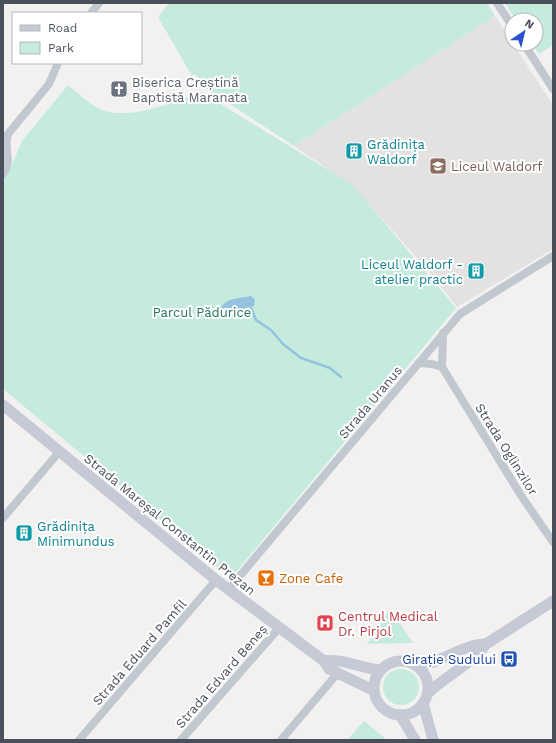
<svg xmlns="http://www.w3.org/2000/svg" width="556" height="743" font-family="'Work Sans',sans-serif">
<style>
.education{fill:#e3e2e1}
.green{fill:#c4ebdb}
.water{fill:#96c2e2}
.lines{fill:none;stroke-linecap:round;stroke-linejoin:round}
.stream{stroke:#96c2e2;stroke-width:2.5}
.street{stroke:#c2c8d0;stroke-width:8}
.secondary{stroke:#c5cad6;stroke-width:11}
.labels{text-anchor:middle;stroke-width:4;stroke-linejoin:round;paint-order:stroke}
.worship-label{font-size:13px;fill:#5b616d;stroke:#fff;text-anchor:start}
.culture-label{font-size:13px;fill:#0d838f;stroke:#fff;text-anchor:start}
.education-label{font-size:13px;fill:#785e54;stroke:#fff;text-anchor:start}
.park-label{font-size:13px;fill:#22765e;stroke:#fff}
.street-label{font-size:13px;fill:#4a505b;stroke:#fff}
.food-label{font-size:13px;fill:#c56008;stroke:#fff;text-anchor:start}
.health-label{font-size:13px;fill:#be3a42;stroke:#fff;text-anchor:start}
.transit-label{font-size:13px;fill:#164399;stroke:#fff;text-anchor:end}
</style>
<rect width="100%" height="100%" fill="#f2f1f0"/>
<!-- education -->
<polygon class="education" points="495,16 553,105 553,249 457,307 432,275 353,186 294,146"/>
<!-- green -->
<g class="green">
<polygon points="169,3 487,3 495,16 294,146 207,89 195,74 192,76 158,17"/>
<polygon points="505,3 553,3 553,45 539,54 532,44 536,44 536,20 516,20"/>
<path d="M68 85C78 93 88 103 100 109 127 122 175 102 201 92L353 185 456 308 231 578 3 389V177L10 169 22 141Z"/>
<polygon points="390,609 413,643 367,644"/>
<circle cx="401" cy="687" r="18"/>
<polygon points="364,721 387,740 347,740"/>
</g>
<!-- water -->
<path class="water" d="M251 296 255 300 254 306 245 308 236 317 223 318 219 315C221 297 238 299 251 296Z"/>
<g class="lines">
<!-- stream -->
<polyline class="stream" points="251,308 256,320 271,330 283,344 301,358 330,368 341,377"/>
<!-- street -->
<g class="street">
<polyline points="497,3 512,26"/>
<polyline points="91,13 99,3"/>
<polyline points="524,44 553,89"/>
<path d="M3 174C13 161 3 147 8 134L49 84 58 63"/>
<polyline points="443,333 442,367 522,497 553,542"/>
<polyline points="419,363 432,364 442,367"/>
<polyline points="3,518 59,452"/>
<polyline points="228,590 460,314 553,256"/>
<polyline points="79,740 216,580"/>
<polyline points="181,740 279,628"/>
<polyline points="281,740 337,674"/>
</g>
<!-- secondary -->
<g class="secondary">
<polyline points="3,405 216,580 324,661 329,669 373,690"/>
<circle cx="401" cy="688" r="27"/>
<path d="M324 661C342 658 361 668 380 670"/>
<path d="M419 667C441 662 465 644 486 644"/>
<path d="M427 694C445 676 471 665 486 644L553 601"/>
<polyline points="423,703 433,740"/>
<polyline points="400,715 415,740"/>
</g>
</g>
<!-- icons -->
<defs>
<g id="church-square" transform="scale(0.9)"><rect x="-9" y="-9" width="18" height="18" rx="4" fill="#6b7280" stroke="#fff"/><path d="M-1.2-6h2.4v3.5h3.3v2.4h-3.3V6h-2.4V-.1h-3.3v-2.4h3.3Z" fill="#fff"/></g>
<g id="building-square" transform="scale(0.9)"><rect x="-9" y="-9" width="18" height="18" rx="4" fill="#0f9aa8" stroke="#fff"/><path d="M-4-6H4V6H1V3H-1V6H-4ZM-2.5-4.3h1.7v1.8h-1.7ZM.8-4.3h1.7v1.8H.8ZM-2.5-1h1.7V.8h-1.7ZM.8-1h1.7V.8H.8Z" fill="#fff"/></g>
<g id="school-square" transform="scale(0.9)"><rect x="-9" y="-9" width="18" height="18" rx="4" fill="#8d6e63" stroke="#fff"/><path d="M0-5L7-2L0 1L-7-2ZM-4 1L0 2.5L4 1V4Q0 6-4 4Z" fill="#fff"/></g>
<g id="bar-square" transform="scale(0.9)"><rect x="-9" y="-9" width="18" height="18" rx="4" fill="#e8710a" stroke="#fff"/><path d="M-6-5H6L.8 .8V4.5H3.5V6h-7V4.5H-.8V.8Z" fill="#fff"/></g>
<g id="hospital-square" transform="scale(0.9)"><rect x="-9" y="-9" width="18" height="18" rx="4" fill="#e0444e" stroke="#fff"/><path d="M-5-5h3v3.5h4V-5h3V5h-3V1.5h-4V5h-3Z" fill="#fff"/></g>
<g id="bus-square" transform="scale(0.9)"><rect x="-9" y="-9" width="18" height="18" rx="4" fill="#1a4fb4" stroke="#fff"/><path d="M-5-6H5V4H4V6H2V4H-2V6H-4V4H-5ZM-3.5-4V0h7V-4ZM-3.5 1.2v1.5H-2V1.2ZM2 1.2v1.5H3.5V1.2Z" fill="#fff"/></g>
</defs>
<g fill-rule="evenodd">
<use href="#church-square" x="119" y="89"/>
<use href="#building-square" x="354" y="151"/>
<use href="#school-square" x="438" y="166"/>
<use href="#building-square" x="476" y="271"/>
<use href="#building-square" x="24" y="533"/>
<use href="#bar-square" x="266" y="578"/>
<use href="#hospital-square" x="325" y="623"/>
<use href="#bus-square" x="509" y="659"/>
</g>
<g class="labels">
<!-- worship labels -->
<g class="worship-label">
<text x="132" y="87">Biserica Creștină<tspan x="132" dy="15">Baptistă Maranata</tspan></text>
</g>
<!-- culture labels -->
<g class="culture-label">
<text x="367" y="149">Grădinița<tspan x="367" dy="15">Waldorf</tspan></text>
<text x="463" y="269" text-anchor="end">Liceul Waldorf -<tspan x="463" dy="15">atelier practic</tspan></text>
<text x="37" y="531">Grădinița<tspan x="37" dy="15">Minimundus</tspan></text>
</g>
<!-- education labels -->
<g class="education-label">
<text x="451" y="171">Liceul Waldorf</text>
</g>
<!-- park labels -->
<g class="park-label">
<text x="202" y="317">Parcul Pădurice</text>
</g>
<!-- street labels -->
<g class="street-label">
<text transform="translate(370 402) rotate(-50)" y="5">Strada Uranus</text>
<text transform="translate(507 449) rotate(58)" y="5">Strada Oglinzilor</text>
<text transform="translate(170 524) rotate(39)" y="5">Strada Mareșal Constantin Prezan</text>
<text transform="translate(139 652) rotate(-49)" y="5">Strada Eduard Pamfil</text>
<text transform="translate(221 676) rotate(-49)" y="5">Strada Edvard Beneș</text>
</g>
<!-- food labels -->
<g class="food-label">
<text x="279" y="583">Zone Cafe</text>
</g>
<!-- health labels -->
<g class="health-label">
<text x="338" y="621">Centrul Medical<tspan x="338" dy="15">Dr. Pirjol</tspan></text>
</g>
<!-- transit labels -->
<g class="transit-label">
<text x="496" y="664">Girație Sudului</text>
</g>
</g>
<!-- border -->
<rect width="556" height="743" fill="none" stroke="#4a505b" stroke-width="8"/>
<!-- legend -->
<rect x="12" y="12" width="130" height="52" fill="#ffffff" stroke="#b7b9bd"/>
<rect x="20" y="25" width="20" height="6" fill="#c5cad6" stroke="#b7b9bd"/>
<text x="48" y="32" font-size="12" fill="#4a505b">Road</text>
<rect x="20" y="42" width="20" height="12" fill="#c4ebdb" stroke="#b7b9bd"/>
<text x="48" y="52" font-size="12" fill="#4a505b">Park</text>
<!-- north arrow -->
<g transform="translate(524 32) rotate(35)"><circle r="19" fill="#ffffff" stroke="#b7b9bd"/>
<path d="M0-3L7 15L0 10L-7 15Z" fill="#2e52cf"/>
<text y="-6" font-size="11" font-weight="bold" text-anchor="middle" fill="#4a505b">N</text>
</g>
</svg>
